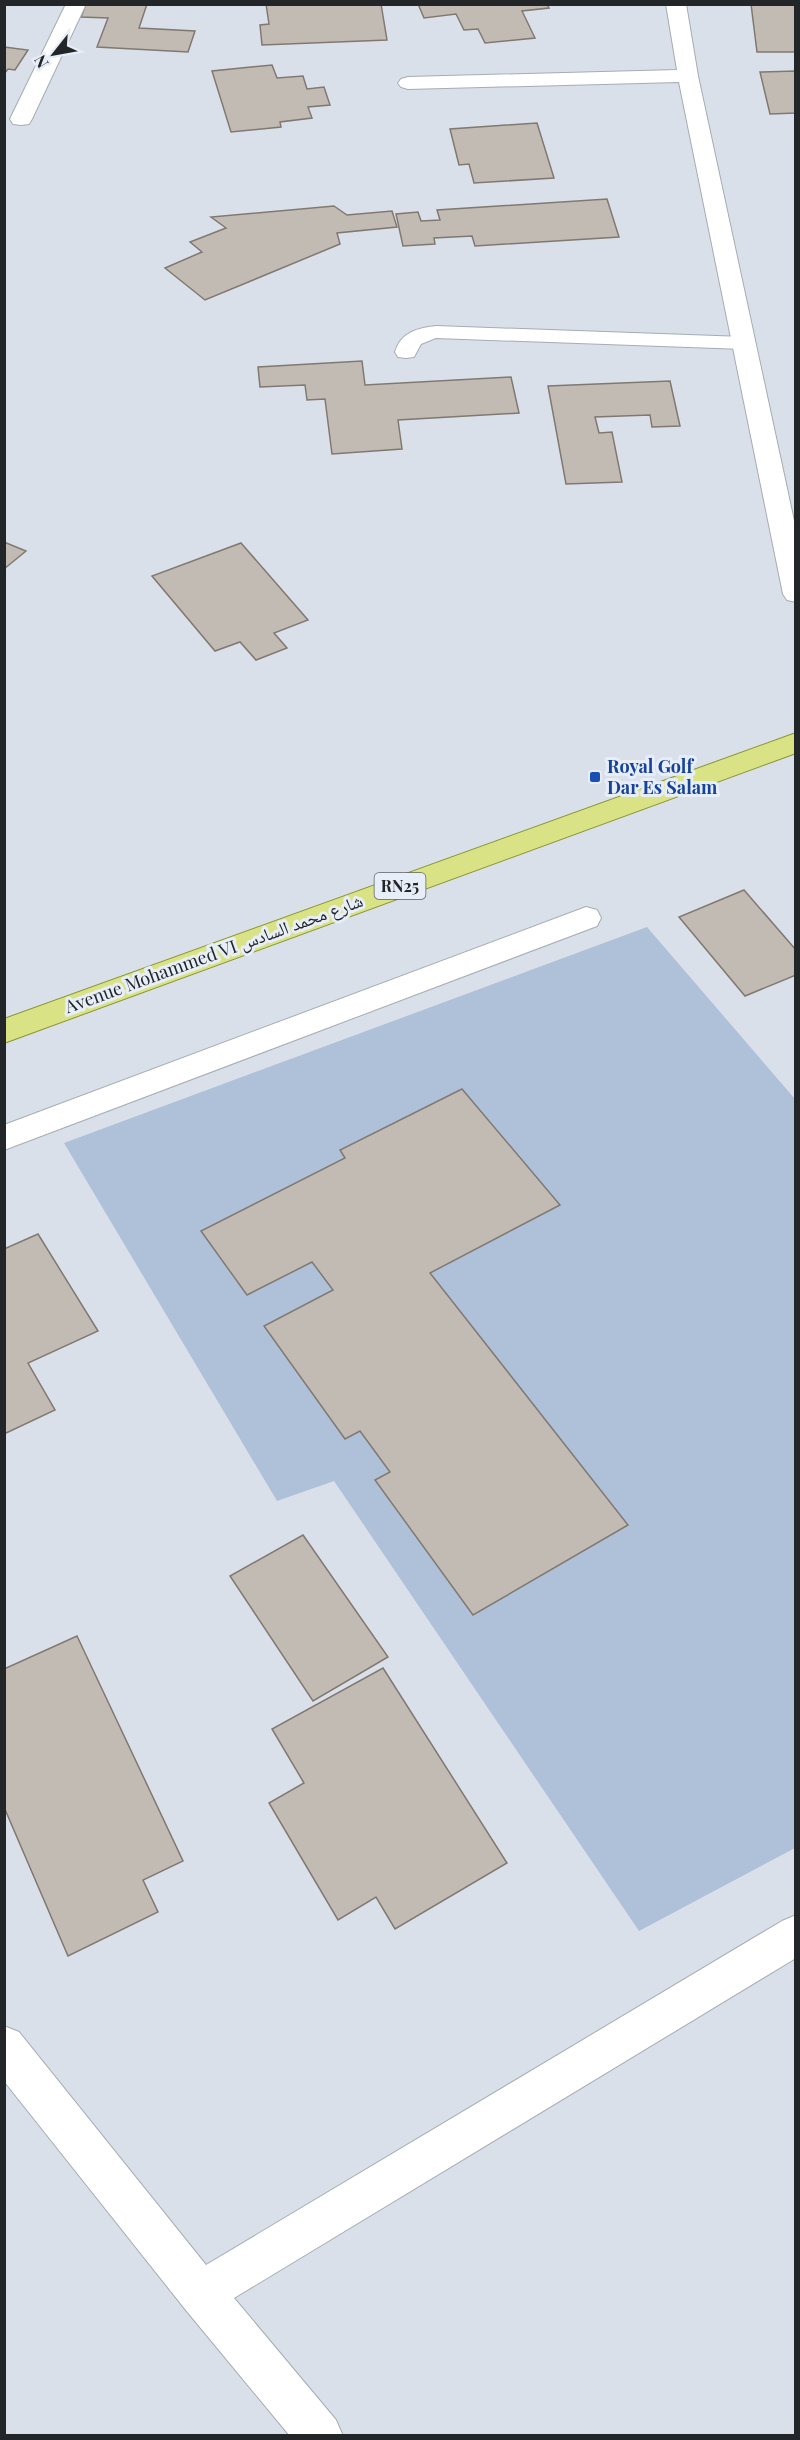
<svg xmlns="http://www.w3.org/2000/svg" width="800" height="2440" font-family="'Playfair Display','Noto Naskh Arabic',serif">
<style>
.green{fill:#afc0d9}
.building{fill:#c2bbb3;stroke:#807972;stroke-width:1.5}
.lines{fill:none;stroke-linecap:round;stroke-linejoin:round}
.lane-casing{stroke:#a6acb5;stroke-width:2}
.street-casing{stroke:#a6acb5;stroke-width:2}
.primary-casing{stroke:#889531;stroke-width:2}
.lane{fill:#fff;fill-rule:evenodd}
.street{fill:#fff;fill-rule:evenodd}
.primary{fill:#d9e386;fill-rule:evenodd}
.transit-dot{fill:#1a4fb4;stroke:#e7eef7;stroke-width:2}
.labels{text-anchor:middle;stroke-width:6;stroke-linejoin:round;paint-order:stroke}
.shield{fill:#e7eef7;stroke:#5e6267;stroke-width:1.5}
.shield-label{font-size:16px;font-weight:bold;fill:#232629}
.transit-label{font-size:18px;font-weight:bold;fill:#164399;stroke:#e7eef7;text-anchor:start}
.street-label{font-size:18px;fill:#232629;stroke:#e7eef7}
</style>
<rect width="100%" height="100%" fill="#dae0e9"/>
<!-- green -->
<polygon class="green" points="647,927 795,1099 795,1848 639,1931 334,1481 277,1501 64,1143"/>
<!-- building -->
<g class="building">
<polygon points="86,4 147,4 139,28 195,31 188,52 97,47 108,18 81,17"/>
<polygon points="266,4 381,4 387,40 262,45 260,25 269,24"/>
<polygon points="418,4 547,4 549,8 522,11 535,38 485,43 478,29 464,30 456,14 424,18"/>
<polygon points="751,4 796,4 796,52 757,52"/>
<polygon points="4,47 28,50 15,70 8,69 4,74"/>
<polygon points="272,65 277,78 303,76 307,89 324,87 330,105 308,107 312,118 280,122 281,127 231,132 212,71"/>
<polygon points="796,71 796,113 770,114 760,72"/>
<polygon points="537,123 554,178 474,183 469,164 459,165 450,129"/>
<polygon points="607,199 619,237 475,246 472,236 434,238 435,244 403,246 396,214 418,212 421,221 440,220 437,210"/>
<polygon points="334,206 347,215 392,211 397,227 337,233 340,244 205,300 165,268 202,252 190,242 226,228 211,217"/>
<polygon points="362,361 365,385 511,377 519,413 398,420 402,449 332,454 325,399 307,400 305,385 260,387 258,367"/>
<polygon points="670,381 680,426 652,427 650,415 595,417 599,433 612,432 622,482 566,484 548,386"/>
<polygon points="4,542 26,551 4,569"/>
<polygon points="241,543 308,620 274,633 287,648 256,660 240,642 215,651 152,576"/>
<polygon points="744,890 796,950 796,975 745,996 679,917"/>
<polygon points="462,1089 560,1205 430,1273 628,1525 473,1615 375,1480 390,1472 360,1431 345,1439 264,1326 333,1290 312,1262 247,1295 201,1231 345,1158 340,1150"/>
<polygon points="38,1234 98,1331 28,1363 55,1410 4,1434 4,1249"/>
<polygon points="303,1535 388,1657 313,1701 230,1576"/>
<polygon points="77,1636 183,1861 143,1880 158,1912 68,1956 4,1807 4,1669"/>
<polygon points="383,1668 507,1863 395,1929 376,1897 338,1920 269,1803 304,1783 272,1729"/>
</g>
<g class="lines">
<!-- lane casing -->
<g class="lane-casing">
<path id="lane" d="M436 326 744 337 752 338 755 343 752 348 744 349 436 338 421 344 414 357 406 358 398 357 395 352C401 332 418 328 436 326Z"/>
</g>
<!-- street casing -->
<g class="street-casing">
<g id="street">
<polygon points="66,4 86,4 32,119 29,124 21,125 13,124 10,119"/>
<polygon points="666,4 686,4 698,76 796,530 796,602 787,600 783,594 679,82 408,89 401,87 398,83 401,79 408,77 677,70"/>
<polygon points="586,907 597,910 601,918 597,926 4,1150 4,1125"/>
<polygon points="796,1915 796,1958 234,2298 336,2420 343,2436 290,2436 185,2309 4,2081 4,2026 19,2032 206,2265 782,1921"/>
</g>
</g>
<!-- primary casing -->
<g class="primary-casing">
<polygon id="primary" points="796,733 796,753 4,1043 4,1019"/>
</g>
<!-- lane -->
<use href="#lane" class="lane"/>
<!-- street -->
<use href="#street" class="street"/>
<!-- primary -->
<use href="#primary" class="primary"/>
</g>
<!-- markers -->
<rect class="transit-dot" x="589" y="771" width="12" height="12" rx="3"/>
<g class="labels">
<!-- shield labels -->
<rect class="shield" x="374.5" y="873" width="51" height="26" rx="4.5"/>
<g class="shield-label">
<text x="400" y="892">RN25</text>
</g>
<!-- transit labels -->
<g class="transit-label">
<text x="607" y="773">Royal Golf<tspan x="607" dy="21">Dar Es Salam</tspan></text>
</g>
<!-- street labels -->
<g class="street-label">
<text transform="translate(214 954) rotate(-20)" y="6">Avenue Mohammed VI شارع محمد السادس</text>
</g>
</g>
<!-- border -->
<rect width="800" height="2440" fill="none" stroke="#232629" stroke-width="12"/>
<!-- north arrow -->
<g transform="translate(54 54) rotate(239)" stroke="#e7eef7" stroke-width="4.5" paint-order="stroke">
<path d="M0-4.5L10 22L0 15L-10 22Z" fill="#232629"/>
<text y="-9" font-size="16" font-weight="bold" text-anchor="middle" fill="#232629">N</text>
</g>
</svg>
